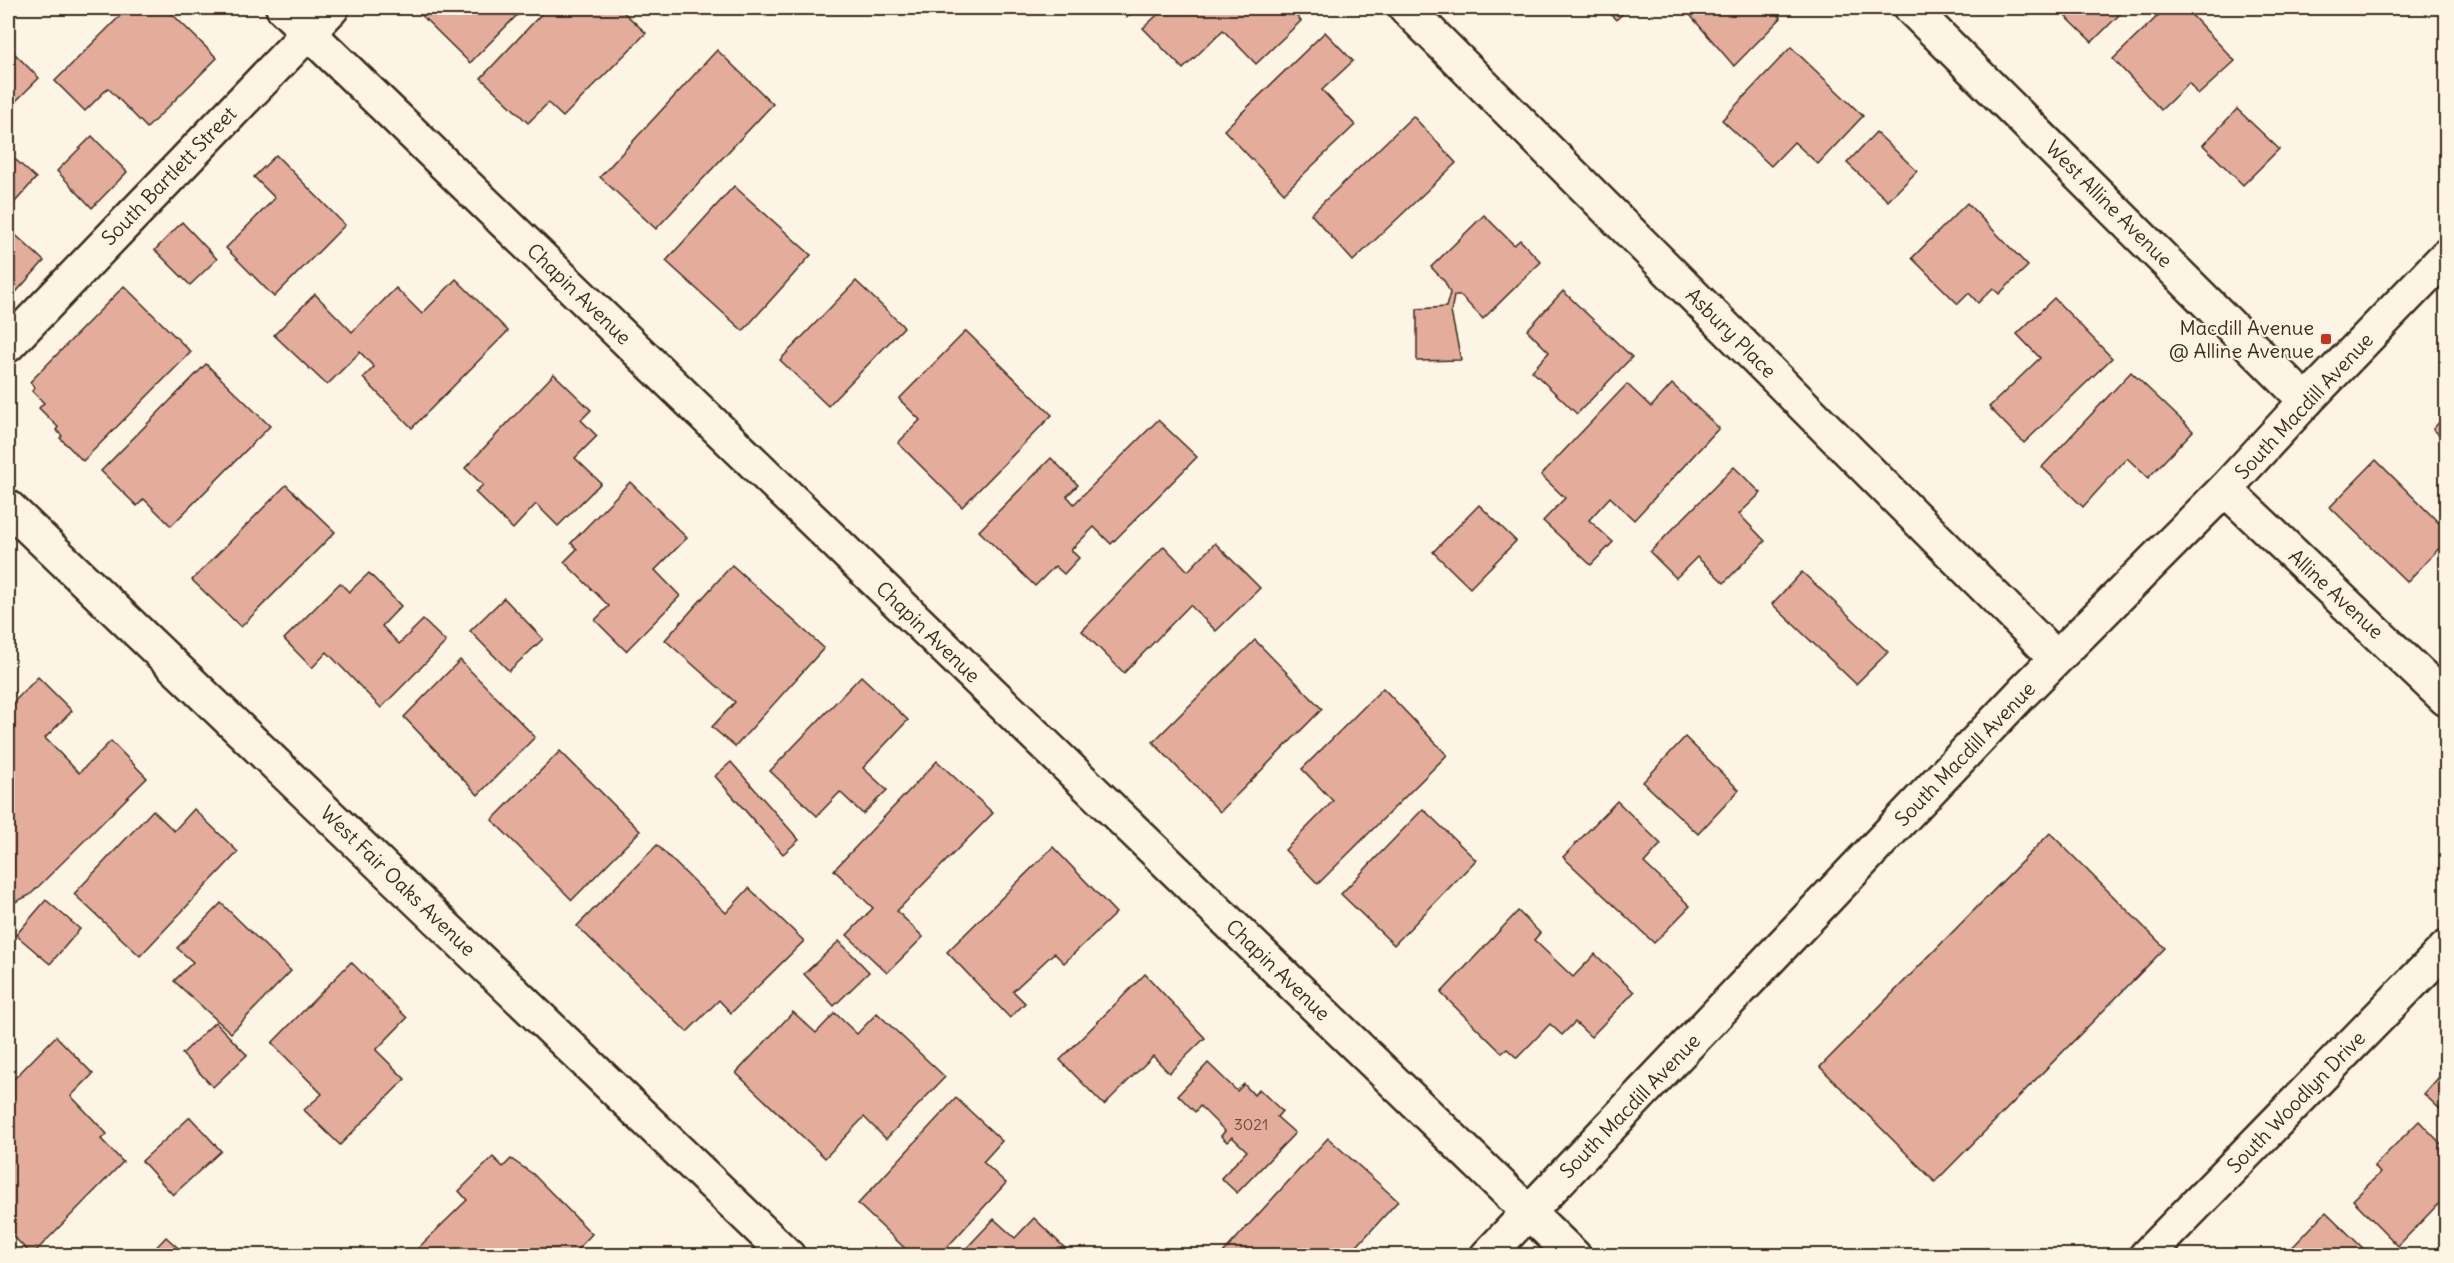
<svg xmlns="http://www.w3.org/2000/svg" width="2454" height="1263" font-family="Delius,sans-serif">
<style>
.building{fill:#e4ad9b;stroke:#3b2a1e;stroke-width:1.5}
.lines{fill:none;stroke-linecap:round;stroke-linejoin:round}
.minor-casing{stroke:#3b2a1e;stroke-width:38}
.tertiary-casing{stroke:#3b2a1e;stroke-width:38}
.minor{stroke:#fcf5e5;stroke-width:33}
.tertiary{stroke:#fcf5e5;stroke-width:33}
.poi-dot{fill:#c8321e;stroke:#fcf5e5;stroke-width:2}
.labels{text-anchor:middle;stroke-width:4.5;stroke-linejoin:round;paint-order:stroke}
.number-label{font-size:16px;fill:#654b3d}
.street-label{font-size:20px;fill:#3b2a1e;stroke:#fcf5e5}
.poi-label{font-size:20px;fill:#3b2a1e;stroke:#fcf5e5;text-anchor:end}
</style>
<rect width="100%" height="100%" fill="#fcf5e5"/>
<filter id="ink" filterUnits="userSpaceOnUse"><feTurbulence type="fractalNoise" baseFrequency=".0167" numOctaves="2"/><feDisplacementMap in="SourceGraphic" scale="12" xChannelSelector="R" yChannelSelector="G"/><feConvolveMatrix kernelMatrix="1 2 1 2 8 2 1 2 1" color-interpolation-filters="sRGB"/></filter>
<g filter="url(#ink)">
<!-- building -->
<g class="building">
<polygon points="128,8 166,8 217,58 147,128 108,88 85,111 55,81"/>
<polygon points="414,8 524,8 470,63"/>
<polygon points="547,8 619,8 646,33 563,117 548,103 528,123 481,78"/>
<polygon points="1118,8 1137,8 1127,17"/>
<polygon points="1165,8 1289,8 1301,21 1256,64 1223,30 1183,69 1143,28"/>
<polygon points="1605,8 1629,8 1616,20"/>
<polygon points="1684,8 1771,8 1781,18 1734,66"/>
<polygon points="2057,8 2126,8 2092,42"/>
<polygon points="2166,8 2185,8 2235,61 2198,95 2189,83 2161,110 2113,59"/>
<polygon points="1325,32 1353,61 1322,90 1355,125 1284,193 1224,130"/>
<polygon points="8,47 39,78 11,106 8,103"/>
<polygon points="1791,47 1863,116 1818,164 1794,142 1771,166 1722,120"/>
<polygon points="717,50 773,104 656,229 600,177"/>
<polygon points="2237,109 2279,149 2243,185 2203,145"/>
<polygon points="1413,116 1456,163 1353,261 1311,214"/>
<polygon points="1876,132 1917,171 1888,201 1847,163"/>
<polygon points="92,136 127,172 92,208 57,171"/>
<polygon points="8,153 36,178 8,210"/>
<polygon points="276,155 345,225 274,297 226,248 275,198 254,177"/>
<polygon points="734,186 811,255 743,331 666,261"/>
<polygon points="1967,203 2028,266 1999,294 1993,288 1978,303 1969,293 1958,304 1912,258"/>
<polygon points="1484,215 1514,245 1520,240 1541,262 1483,319 1461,296 1454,296 1451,312 1461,360 1417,361 1417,309 1446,307 1450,293 1445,282 1431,267"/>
<polygon points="182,222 217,259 190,285 155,250"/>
<polygon points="8,228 44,261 8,301"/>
<polygon points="456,279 508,331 412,428 363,378 374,367 360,352 327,385 274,335 315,294 352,332 396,288 422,314"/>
<polygon points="856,281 904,327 828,406 780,360"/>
<polygon points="124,286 191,352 83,461 60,438 62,436 56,430 58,427 39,408 44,403 32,391 35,388 30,382"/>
<polygon points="1563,291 1632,357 1577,414 1532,371 1549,352 1527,330"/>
<polygon points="2054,298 2112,358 2024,443 1989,407 2040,358 2017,334"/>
<polygon points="966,331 1052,415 962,507 898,443 920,420 899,399"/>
<polygon points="206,364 270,426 171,526 144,499 137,506 101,471"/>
<polygon points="2131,372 2193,431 2148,478 2127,458 2083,507 2042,467"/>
<polygon points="554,374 591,410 581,420 597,436 575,458 601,483 558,526 536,504 513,529 475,492 483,485 465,468"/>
<polygon points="1627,384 1651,407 1672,384 1719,428 1634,520 1610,497 1589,520 1613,542 1591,565 1543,521 1565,498 1541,475"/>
<polygon points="2446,415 2446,441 2433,429"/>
<polygon points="1158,420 1197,457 1111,544 1094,527 1071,550 1079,558 1064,574 1055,566 1035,586 979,531 1051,458 1078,485 1067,496 1074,504"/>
<polygon points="2376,460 2446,530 2446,541 2407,582 2330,507"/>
<polygon points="1734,467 1761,493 1739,514 1765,541 1724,583 1697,557 1676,578 1650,552"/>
<polygon points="630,482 687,538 655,570 680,596 626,651 595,620 609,606 564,562 577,549 571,543"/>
<polygon points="286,485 335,532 241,627 192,580"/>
<polygon points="1479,505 1516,541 1470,588 1433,552"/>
<polygon points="1215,543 1260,588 1216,631 1190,605 1124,673 1082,631 1164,546 1188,571"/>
<polygon points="732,565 824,648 735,747 712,727 735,702 665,640"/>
<polygon points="1802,572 1888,652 1856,684 1772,604"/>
<polygon points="369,573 401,606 382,626 399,644 423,620 446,642 381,708 327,652 312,668 284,639 340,583 349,592"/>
<polygon points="504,598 543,639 509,671 470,631"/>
<polygon points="1255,640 1322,709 1220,812 1153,742"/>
<polygon points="460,660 535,737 478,795 404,717"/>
<polygon points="861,676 908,720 863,768 887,790 863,814 840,792 817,816 770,771"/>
<polygon points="38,677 72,711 45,738 79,773 111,741 147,778 30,895 11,904 8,900 8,708"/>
<polygon points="1383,688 1447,755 1318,884 1285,850 1333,801 1302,769"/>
<polygon points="1685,737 1739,790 1698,834 1643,782"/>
<polygon points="560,751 640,831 572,900 492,820"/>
<polygon points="937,761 993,813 897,911 923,937 887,973 847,935 873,908 834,870"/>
<polygon points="731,762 799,840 783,854 715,776"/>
<polygon points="1617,801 1661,844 1644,863 1690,906 1654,943 1563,857"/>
<polygon points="194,809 238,852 140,956 74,894 153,810 174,831"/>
<polygon points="1423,809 1476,860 1394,945 1341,894"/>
<polygon points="2050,833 2165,948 1935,1182 1820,1067"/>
<polygon points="657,845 726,913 749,888 804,941 731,1013 719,1000 687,1032 577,926"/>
<polygon points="1053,847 1116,913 1064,963 1054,953 1013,991 1025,1003 1010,1018 947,952"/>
<polygon points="46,900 80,929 50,964 16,935"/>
<polygon points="221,903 291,971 231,1033 174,981 193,962 177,948"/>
<polygon points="1518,911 1540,933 1534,940 1573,977 1595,954 1634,992 1591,1037 1575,1022 1562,1035 1550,1024 1517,1058 1507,1049 1502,1053 1441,993"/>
<polygon points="839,941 869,972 834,1006 804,974"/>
<polygon points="351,962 407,1018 376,1050 405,1079 340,1145 304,1110 322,1094 272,1043"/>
<polygon points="1145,974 1205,1038 1169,1073 1153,1056 1104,1105 1060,1060"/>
<polygon points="793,1012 816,1033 835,1013 857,1034 877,1013 945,1077 886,1139 864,1117 825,1158 736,1073"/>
<polygon points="215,1022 247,1055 213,1087 182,1054"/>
<polygon points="56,1036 93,1074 71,1096 107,1134 101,1139 123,1162 32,1255 11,1234 8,1237 8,1085"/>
<polygon points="1208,1063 1237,1091 1244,1084 1254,1095 1259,1089 1282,1111 1277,1117 1295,1133 1237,1193 1221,1178 1247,1151 1232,1137 1227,1142 1221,1136 1225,1131 1200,1106 1195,1112 1178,1095"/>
<polygon points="2446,1069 2446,1115 2424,1094"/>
<polygon points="956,1098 1002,1141 983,1162 1006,1183 939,1256 913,1256 858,1204"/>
<polygon points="190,1117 221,1151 173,1195 142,1161"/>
<polygon points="2419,1121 2446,1149 2446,1196 2398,1246 2353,1200 2380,1173 2374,1166"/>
<polygon points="1328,1138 1398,1201 1348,1256 1316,1256 1310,1250 1305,1256 1221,1255"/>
<polygon points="493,1157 503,1167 511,1159 533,1174 592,1234 571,1256 415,1256 413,1253 467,1200 459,1191"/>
<polygon points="2326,1212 2371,1256 2284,1256"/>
<polygon points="1034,1218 1073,1256 959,1256 994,1219 1015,1238"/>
<polygon points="166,1237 187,1256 148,1256"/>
</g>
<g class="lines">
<!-- minor casing -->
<g class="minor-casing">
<g id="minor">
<polyline points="283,8 1574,1256"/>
<polyline points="1406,8 2056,658"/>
<polyline points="1911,8 2306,401"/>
<polyline points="8,345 332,8"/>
<polyline points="2225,489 2446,699"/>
<polyline points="8,507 788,1256"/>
<polyline points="2146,1256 2446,948"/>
</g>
</g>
<!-- tertiary casing -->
<g class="tertiary-casing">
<polyline id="tertiary" points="1487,1256 2023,692 2225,489 2306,401 2446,256"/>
</g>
<!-- minor -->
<use href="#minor" class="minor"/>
<!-- tertiary -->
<use href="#tertiary" class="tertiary"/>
</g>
</g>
<!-- markers -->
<rect class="poi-dot" x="2320" y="333" width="12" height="12" rx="3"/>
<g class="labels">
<!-- number labels -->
<g class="number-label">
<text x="1251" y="1130">3021</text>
</g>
<!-- street labels -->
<g class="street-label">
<text transform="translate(169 176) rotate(-46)" y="7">South Bartlett Street</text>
<text transform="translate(2109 204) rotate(45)" y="7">West Alline Avenue</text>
<text transform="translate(579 294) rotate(44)" y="7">Chapin Avenue</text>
<text transform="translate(1731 333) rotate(45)" y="7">Asbury Place</text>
<text transform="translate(2304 406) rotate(-47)" y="7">South Macdill Avenue</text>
<text transform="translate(2336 594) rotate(43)" y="7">Alline Avenue</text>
<text transform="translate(928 632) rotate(44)" y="7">Chapin Avenue</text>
<text transform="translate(1965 754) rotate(-46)" y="7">South Macdill Avenue</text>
<text transform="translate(398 881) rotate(44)" y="7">West Fair Oaks Avenue</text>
<text transform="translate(1278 970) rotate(44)" y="7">Chapin Avenue</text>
<text transform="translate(2296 1102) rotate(-46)" y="7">South Woodlyn Drive</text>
<text transform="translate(1630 1106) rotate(-46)" y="7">South Macdill Avenue</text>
</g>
<!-- poi labels -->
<g class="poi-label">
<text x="2314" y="335">Macdill Avenue<tspan x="2314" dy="23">@ Alline Avenue</tspan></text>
</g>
</g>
<!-- margin -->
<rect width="2454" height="1263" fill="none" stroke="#fcf5e5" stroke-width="30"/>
<rect x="15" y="15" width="2424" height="1233" fill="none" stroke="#3b2a1e" stroke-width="2" filter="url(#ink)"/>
</svg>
